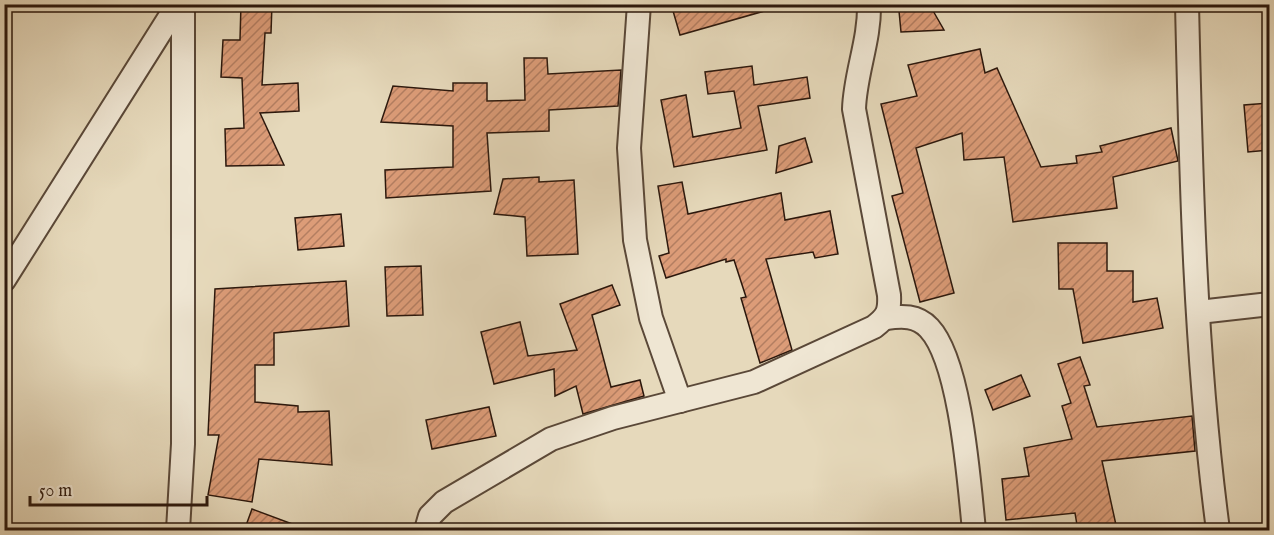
<svg xmlns="http://www.w3.org/2000/svg" width="1274" height="535" font-family="'IM FELL English',serif">
<style>
.building{fill:url(#building-hatch);stroke:#2b170c;stroke-width:1.5}
.lines{fill:none;stroke-linecap:round;stroke-linejoin:round}
.street-casing{stroke:#5a4838;stroke-width:26}
.street{stroke:#efe6d3;stroke-width:22}
</style>
<defs>
<pattern id="building-hatch" width="6" height="6" patternUnits="userSpaceOnUse" patternTransform="scale(1.5)"><rect width="6" height="6" fill="#dc9c78"/><path d="M-1 1l2-2M0 6l6-6M5 7l2-2" fill="none" stroke="#b37e61"/></pattern>
</defs>
<rect width="100%" height="100%" fill="#e6d9bb"/>
<filter id="stains"><feTurbulence type="fractalNoise" baseFrequency=".00333" numOctaves="4"/><feColorMatrix values="0 0 0 0 .2 0 0 0 0 .09 0 0 0 0 .02 0 0 0 .5 -.17"/></filter>
<radialGradient id="worn" r=".72"><stop offset=".6" stop-color="#630" stop-opacity="0"/><stop offset="1" stop-color="#630" stop-opacity=".3"/></radialGradient>
<!-- building -->
<g class="building">
<polygon points="241,4 272,4 271,33 265,33 262,85 298,83 299,111 260,113 284,165 226,166 225,129 244,128 242,78 221,77 223,40 240,40"/>
<polygon points="671,4 768,4 768,10 680,35"/>
<polygon points="932,9 944,30 901,32 899,11"/>
<polygon points="980,49 985,73 997,68 1041,167 1077,163 1076,156 1102,152 1100,146 1171,128 1178,161 1113,177 1117,208 1013,222 1004,157 964,160 962,133 916,148 954,293 920,302 892,196 903,193 881,104 917,96 908,65"/>
<polygon points="524,58 547,58 548,74 621,70 618,106 549,110 549,131 487,133 491,191 386,198 385,170 453,167 453,126 381,122 393,86 453,91 453,83 487,83 487,101 525,100"/>
<polygon points="752,66 754,85 807,77 810,98 758,106 767,150 674,167 661,100 686,95 693,137 741,128 734,91 708,94 705,72"/>
<polygon points="1269,103 1269,150 1248,152 1244,105"/>
<polygon points="805,138 812,162 776,173 779,146"/>
<polygon points="539,177 539,182 574,180 578,254 527,256 525,217 494,214 503,179"/>
<polygon points="682,182 688,214 781,193 785,220 830,211 838,254 815,258 813,252 766,259 792,350 760,363 741,298 746,297 734,260 726,262 726,259 666,278 659,256 669,253 658,186"/>
<polygon points="341,214 344,246 298,250 295,218"/>
<polygon points="1058,243 1107,243 1107,271 1133,271 1133,302 1157,298 1163,328 1083,343 1073,289 1059,289"/>
<polygon points="421,266 423,315 387,316 385,267"/>
<polygon points="346,281 349,326 274,333 274,365 255,365 255,402 298,406 298,412 329,411 332,465 259,459 252,502 208,495 219,435 208,435 215,289"/>
<polygon points="612,285 620,305 592,315 611,387 640,380 644,396 583,414 576,386 555,396 554,369 494,384 481,332 520,322 528,356 577,350 560,304"/>
<polygon points="1080,357 1090,385 1084,386 1097,427 1192,416 1195,451 1102,461 1116,525 1078,531 1075,513 1006,520 1002,479 1029,476 1024,448 1072,439 1062,406 1071,403 1058,364"/>
<polygon points="1021,375 1030,396 993,410 985,390"/>
<polygon points="489,407 496,436 432,449 426,420"/>
<polygon points="252,509 303,528 302,531 244,531"/>
</g>
<g class="lines">
<!-- street casing -->
<g class="street-casing">
<g id="street">
<polyline points="639,4 629,148 635,240 651,318 680,401"/>
<path d="M1187 4C1191 180 1195 356 1218 530"/>
<polyline points="4,280 178,4"/>
<polyline points="1199,312 1270,304"/>
<path d="M886 318C902 316 917 315 929 328 961 362 969 483 974 530"/>
<polyline points="178,530 183,444 183,4"/>
<path d="M426 530 430 516 444 502 551 439 613 418 754 382 874 327C887 317 890 312 889 295L854 109C855 74 870 40 869 4"/>
</g>
</g>
<!-- street -->
<use href="#street" class="street"/>
</g>
<!-- margin -->
<rect width="1274" height="535" fill="none" stroke="#e6d9bb" stroke-width="24"/>
<rect x="6" y="6" width="1262" height="523" fill="none" stroke="#2b170c" stroke-width="3"/>
<rect x="12" y="12" width="1250" height="511" fill="none" stroke="#2b170c" stroke-width="1.5"/>
<!-- scale -->
<path d="M30 496v9h177v-9" fill="none" stroke="#2b170c" stroke-width="3"/>
<text x="39" y="496" font-size="18" fill="#2b170c" stroke="#efe6d3" stroke-width="4.5" paint-order="stroke">50 m</text>
<rect width="100%" height="100%" filter="url(#stains)"/>
<rect width="100%" height="100%" fill="url(#worn)"/>
</svg>
